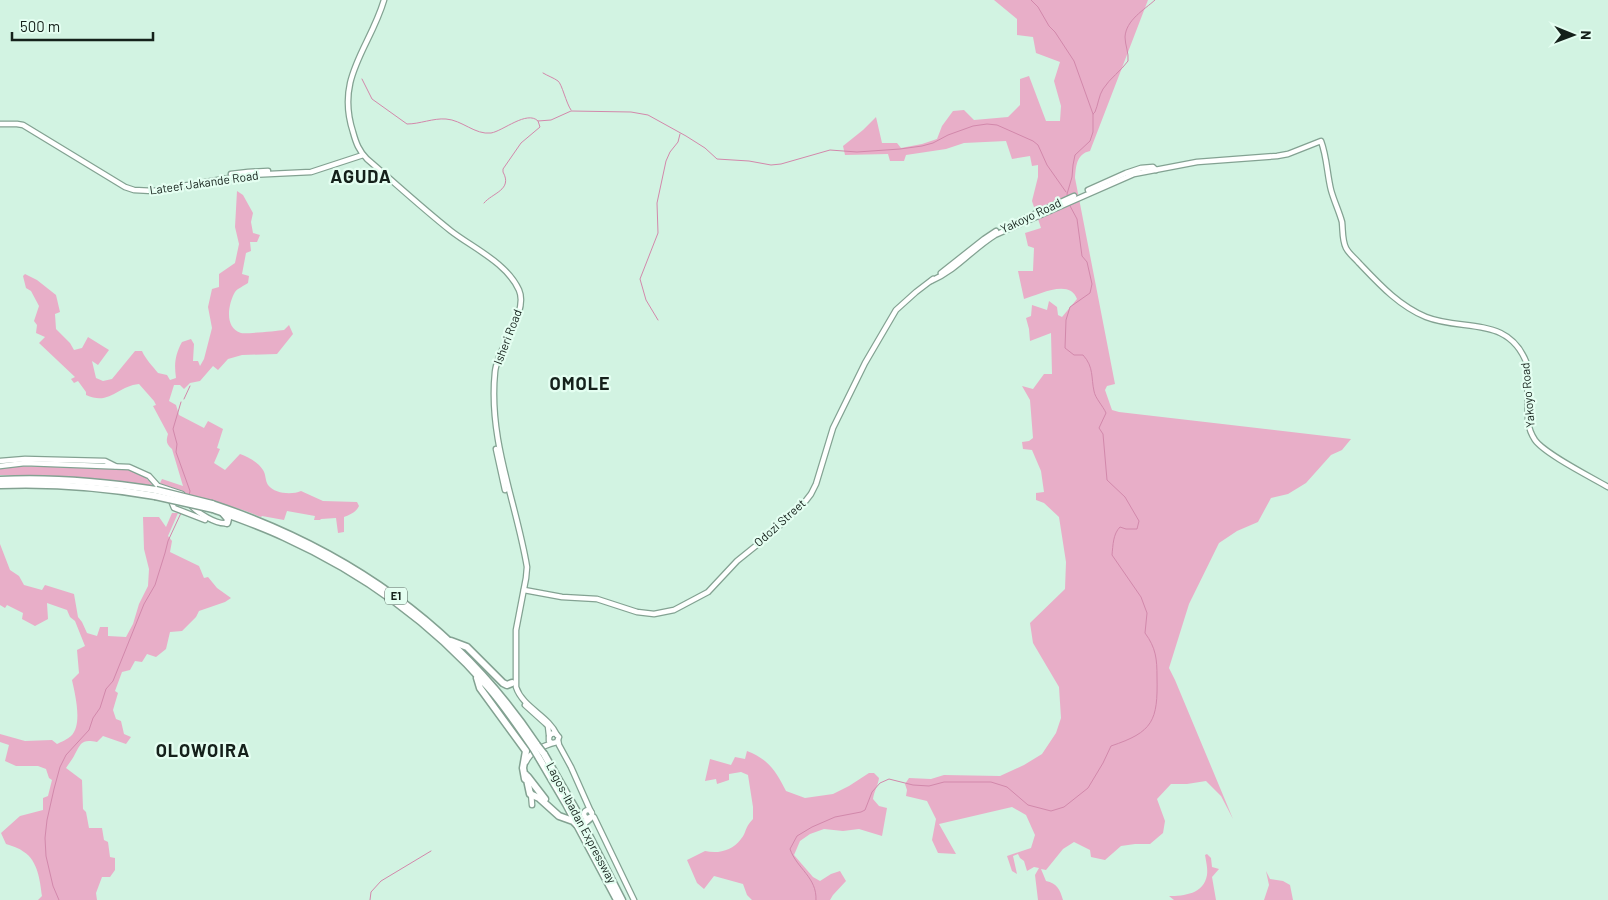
<svg xmlns="http://www.w3.org/2000/svg" width="1608" height="900" font-family="Barlow,sans-serif">
<style>
.green{fill:#e8aec8}
.lines{fill:none;stroke-linecap:round;stroke-linejoin:round}
.stream{stroke:#d288ab;stroke-width:1}
.secondary-casing{stroke:#83a292;stroke-width:7}
.highway-casing{stroke:#83a292;stroke-width:9}
.secondary{stroke:#fff;stroke-width:4.5}
.highway{stroke:#fff;stroke-width:6}
.highway-bridge-casing{stroke:#83a292;stroke-width:9;stroke-linecap:butt}
.highway-bridge{stroke:#fff;stroke-width:6}
.labels{text-anchor:middle;stroke-width:4.5;stroke-linejoin:round;paint-order:stroke}
.shield{fill:#e4fef1;stroke:#53635b;stroke-width:1}
.shield-label{font-size:11px;font-weight:bold;fill:#15211b}
.street-label{font-size:12px;fill:#15211b;stroke:#e4fef1}
.district-label{font-size:18px;font-weight:bold;letter-spacing:1px;fill:#15211b;stroke:#e4fef1}
</style>
<rect width="100%" height="100%" fill="#d2f3e2"/>
<!-- green -->
<g class="green">
<path d="M994 0H1148L1090 151C1076 154 1076 167 1075 178L1115 384 1107 386 1105 390 1112 410 1119 412 1351 439 1342 450 1331 455 1306 483 1288 494 1271 498 1258 522 1237 531 1219 543 1189 604 1169 668 1175 680 1233 819 1221 796 1206 781 1187 784H1171L1157 799 1165 821 1163 833 1150 844H1135L1121 846 1105 860 1091 857 1090 850 1074 842 1063 849 1046 870 1041 869 1046 881C1057 883 1060 890 1063 900H1038L1035 875 1039 868 1034 867 1027 871 1024 861 1020 858 1018 854 1013 856 1017 874 1012 871 1007 856 1031 848 1035 835 1026 815 1012 807 939 824 956 854 938 853 932 840 936 819 927 801 906 796 907 790 905 784 909 778 931 779 944 775 1000 776 1024 765 1042 754 1056 733 1061 718 1059 687 1033 643 1030 623 1065 589 1066 562 1059 517 1044 503 1036 500V493L1044 492 1041 471 1032 450 1023 449 1022 442 1029 441 1033 438 1030 400 1022 386 1033 389 1044 374H1052L1051 333 1030 341 1029 329 1026 318 1031 316 1032 305 1047 310 1049 301 1057 307 1058 315 1062 317 1077 299C1070 278 1038 295 1024 299L1018 271H1033L1034 248 1028 246 1025 233 1041 228 1032 201 1038 177V165L1032 166 1030 156 1012 159 1006 141 964 143 946 149 906 155 904 161H890L888 154 845 155 843 146 863 130 876 117 882 143H897L901 148 922 144 937 139 942 126 953 111 964 110 974 120 1008 117 1020 105V79L1029 76 1046 121H1060L1061 106 1054 81 1060 62 1036 53 1033 37 1017 35V19Z"/>
<path d="M237 191 243 195 253 213 251 222 253 233 260 235 257 242H250L251 251 246 253 242 274 249 276 248 283C244 286 238 288 235 292 228 304 224 328 241 333 246 334 277 331 284 330L289 325 293 334 277 354 242 355 228 359 218 370 213 366 200 381 190 383 184 389 180 385H174L169 401 176 405 179 415 204 428 208 421 223 429 217 448 220 449 214 463 225 470 240 454C248 457 258 462 263 470 266 474 265 481 268 485 275 494 292 495 301 491L323 501 357 502 359 506C356 512 350 515 344 517V532L338 533 336 518 321 519 320 520H314L315 516 287 511 284 520 262 516 261 517C228 503 193 497 159 485L162 479 183 486 172 449C166 444 166 441 168 434L153 406 156 405 154 401 139 384C117 386 110 406 86 395V392L78 381 74 383 71 379 75 377 39 343 45 337 36 333 37 325 34 321 39 306 31 291 26 288 23 276 25 274 37 280 56 295 60 312 55 314 56 329 70 343 74 350 82 348 88 337 109 350 98 365 92 361 96 378 103 381 112 379 135 351H142C146 360 152 365 158 373L167 375 170 380 176 378C174 364 175 355 182 342L191 339 194 344 193 361H198L200 366 204 359 212 328 208 307 212 289 219 287V274L235 263 239 244 235 227Z"/>
<path d="M20 466 124 469C137 471 148 477 155 488L92 479 0 475V468Z"/>
<path d="M172 513H178L168 536 172 541 170 552 199 566 204 578 208 577 217 588 231 598 225 602 199 611 196 617 182 631 170 632 166 649 156 657 147 654 142 662 135 661 130 670 122 672 115 691 118 693 113 710 116 719 121 721 124 734 131 737 126 744 103 736 97 742C83 739 81 742 75 754 73 759 69 763 66 768L82 780 83 809 86 812 89 828H102L104 840 108 842 110 857 115 858V870L110 877H102L96 893 97 900H38L42 896C40 881 38 861 24 852 19 848 12 846 6 844L1 833 20 816 43 810V798L48 796 52 780 49 778 46 769 38 766H16L5 761 9 745 0 742V734L25 741 52 740 57 744C61 742 68 739 71 736 83 725 75 694 72 680L79 673 77 650 85 646 75 621 70 617 67 610 47 603 48 619 35 626 22 619 23 613 7 605 5 608 0 605V544L10 570 19 576 24 585 42 590 45 585 74 594 78 617 82 622 87 633 97 636 100 627H108V636L126 637 133 624 139 604 148 586 149 569 144 549 143 517H159L166 527Z"/>
<path d="M747 751C768 759 776 771 786 791L805 798 833 794 849 786 869 773H874L879 778C878 786 874 791 873 799L879 806 887 808 882 836 859 829 843 831 824 829 810 834 800 841 794 855 813 877 820 881 831 874 840 871 846 881 833 895 830 900H752L747 895 743 884 714 876 704 889 697 883 687 860 705 851C718 854 732 851 741 839 747 832 744 828 753 819V807L748 775 741 772 729 774V780L717 784 716 779 705 781 710 759 731 765 735 757 745 759Z"/>
<path d="M1207 854 1211 858 1212 867 1219 869 1212 877 1216 900H1174L1169 896C1184 896 1204 894 1207 875 1208 869 1206 861 1205 855Z"/>
<polygon points="1266,871 1270,879 1283,881 1290,885 1293,900 1264,900 1269,885"/>
</g>
<g class="lines">
<!-- stream -->
<g class="stream">
<polyline points="1031,0 1038,7 1049,26 1055,32 1074,61 1093,114"/>
<path d="M543 73C548 76 554 78 558 81 562 84 566 103 571 110"/>
<path d="M362 79 372 99 407 124C420 124 433 118 446 119 462 120 475 135 491 133 503 131 527 110 538 121L551 120 571 111 631 112 648 115 686 136 705 148 717 159 749 161 771 165 781 164 830 150 857 152 900 149 922 146 933 143 948 135 973 126 987 124 997 125 1033 141 1038 145 1047 165 1066 192"/>
<path d="M1068 198 1067 194 1072 177 1073 165 1075 155 1090 141 1093 132V114L1095 112C1098 105 1099 95 1103 89 1110 78 1121 71 1128 61 1129 53 1125 45 1125 37 1126 20 1144 10 1155 0"/>
<path d="M484 203C492 193 513 190 503 172V169L521 143 540 127 538 121"/>
<polyline points="658,320 646,300 640,279 658,233 657,203 666,161 670,152 678,142 680,134"/>
<polyline points="184,399 190,386"/>
<polyline points="181,402 173,429 177,444 176,452 190,491 189,496"/>
<polyline points="59,900 53,886 46,856 45,838 47,820 54,789 60,767 66,755 89,730 93,718 100,708 106,689 113,681 144,604 155,585 165,553 168,541 181,513"/>
<polyline points="370,900 371,892 381,881 431,851"/>
<path d="M816 900C817 877 797 869 790 849L797 836 812 827 835 817 861 812 865 810 872 792 880 783 889 779 913 785 929 786 944 782H991L1007 787 1028 805 1051 811 1064 807 1088 788 1103 763 1111 746C1153 732 1158 721 1157 677 1157 659 1156 648 1145 633L1147 613 1141 597 1112 555C1113 545 1113 534 1120 527L1126 529H1137L1139 521 1125 497 1107 480 1103 434 1099 428 1106 413C1103 406 1095 398 1094 391 1091 378 1094 367 1083 355H1074L1065 348 1066 320 1070 307 1090 293 1092 284 1087 262 1082 256 1077 219 1069 204"/>
</g>
<!-- secondary casing -->
<g class="secondary-casing">
<g id="secondary">
<path d="M384 0C370 48 335 77 353 132 356 143 359 151 367 159 395 183 422 208 451 231 473 248 507 263 519 290 529 313 497 348 495 372 488 440 516 501 527 567L526 578 516 630V687C523 708 548 715 557 735"/>
<polyline points="0,124 17,124 23,125 125,187 134,190 153,191 247,175 311,172 363,155"/>
<polyline points="231,174 248,172 268,171"/>
<polyline points="1088,190 1126,173 1141,168 1153,167 1156,170"/>
<polyline points="1006,227 1074,196"/>
<polyline points="941,273 984,239 996,231"/>
<path d="M931 281C958 269 971 250 995 235L1134 174 1197 162 1277 156 1288 154 1321 141C1327 157 1327 174 1331 190 1334 201 1339 211 1342 222 1343 231 1342 240 1346 248 1349 254 1355 258 1359 263 1379 284 1399 306 1426 317 1464 332 1509 315 1527 364L1528 422C1529 428 1531 434 1535 440 1545 454 1591 477 1608 487"/>
<polyline points="496,449 505,490"/>
<polyline points="0,461 25,459 105,461 115,466"/>
<polyline points="0,466 25,463 129,467 149,476 158,486 182,494"/>
<polyline points="173,497 172,503 174,508 205,520"/>
<path d="M190 504C197 513 217 525 227 523"/>
<polyline points="524,590 562,597 597,599 637,612 654,614 674,610 708,592 737,561 773,532 804,503 811,494 816,484 833,428 865,363 896,310 916,292 933,279"/>
<polyline points="525,705 545,723 548,726 549,735"/>
<polyline points="558,740 559,745 571,767 591,812"/>
<path d="M526 762C531 750 545 745 557 742L559 737 555 733 551 734 549 737V741L552 743"/>
<polyline points="531,793 532,805"/>
<circle cx="588" cy="814" r="4"/>
<polyline points="592,816 594,817 634,900"/>
</g>
</g>
<!-- highway casing -->
<g class="highway-casing">
<g id="highway">
<path d="M0 480C53 477 104 482 156 490"/>
<path d="M0 485C52 483 103 487 155 496"/>
<path d="M212 504C347 549 458 626 537 745"/>
<path d="M213 509C237 518 261 526 284 537 361 572 432 623 488 687 504 705 519 728 533 748"/>
<polyline points="223,513 228,519 227,523"/>
<polyline points="451,641 467,647 503,683 507,685 512,683"/>
<polyline points="477,678 480,688 526,751 523,768 525,779"/>
<polyline points="544,754 576,810 622,900"/>
<polyline points="539,758 566,804 617,900"/>
<polyline points="526,775 530,794 539,798 559,816 573,821 577,825"/>
<polyline points="528,777 545,799"/>
<polyline points="583,824 590,818"/>
</g>
</g>
<!-- secondary -->
<use href="#secondary" class="secondary"/>
<!-- highway -->
<use href="#highway" class="highway"/>
<!-- highway-bridge casing -->
<g class="highway-bridge-casing">
<g id="highway-bridge">
<polyline points="156,490 212,504"/>
<polyline points="155,496 213,509"/>
<polyline points="537,745 544,754"/>
<polyline points="533,748 539,758"/>
</g>
</g>
<!-- highway-bridge -->
<use href="#highway-bridge" class="highway-bridge"/>
</g>
<g class="labels">
<!-- shield labels -->
<rect class="shield" x="385" y="587.5" width="22" height="17" rx="4"/>
<g class="shield-label">
<text x="396" y="600">E1</text>
</g>
<!-- street labels -->
<g class="street-label">
<text transform="translate(204 183) rotate(-8)" y="4">Lateef Jakande Road</text>
<text transform="translate(1031 216) rotate(-25)" y="4">Yakoyo Road</text>
<text transform="translate(508 337) rotate(-69)" y="4">Isheri Road</text>
<text transform="translate(1528 395) rotate(-95)" y="4">Yakoyo Road</text>
<text transform="translate(780 523) rotate(-42)" y="4">Odozi Street</text>
<text transform="translate(581 823) rotate(62)" y="4">Lagos-Ibadan Expressway</text>
</g>
<!-- district labels -->
<g class="district-label">
<text x="361" y="183">AGUDA</text>
<text x="580" y="390">OMOLE</text>
<text x="203" y="757">OLOWOIRA</text>
</g>
</g>
<!-- north arrow -->
<g transform="translate(1573 35) rotate(91)" stroke="#e4fef1" stroke-width="4" paint-order="stroke">
<path d="M0-4L9 19L0 12L-9 19Z" fill="#15211b"/>
<text y="-8" font-size="14" font-weight="bold" text-anchor="middle" fill="#15211b">N</text>
</g>
<!-- scale -->
<path d="M12 32v8h141v-8" fill="none" stroke="#15211b" stroke-width="2.5"/>
<text x="20" y="32" font-size="15" fill="#15211b" stroke="#e4fef1" stroke-width="4" paint-order="stroke">500 m</text>
</svg>
